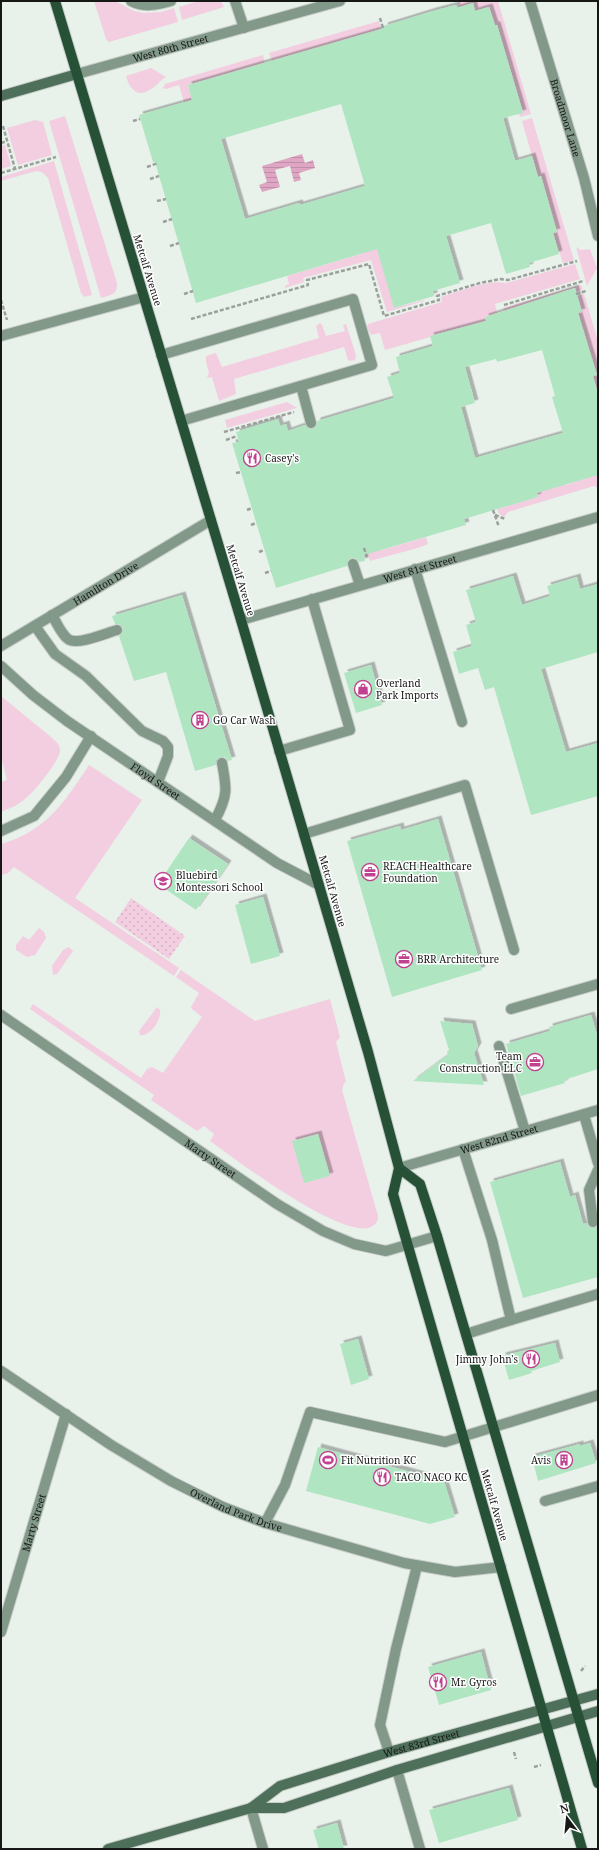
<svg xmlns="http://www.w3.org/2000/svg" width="599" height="1850" font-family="'Noto Serif',serif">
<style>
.grass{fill:#f2cee0}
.park{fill:url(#park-dots)}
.water{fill:url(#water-rules)}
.building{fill:#afe6c1;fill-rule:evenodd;filter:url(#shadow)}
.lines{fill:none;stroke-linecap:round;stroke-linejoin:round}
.lane-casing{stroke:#c7cec9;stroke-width:12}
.street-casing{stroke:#c7cec9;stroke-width:12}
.secondary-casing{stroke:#c7cec9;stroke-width:12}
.primary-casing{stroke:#c7cec9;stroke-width:12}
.path{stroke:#9ba09c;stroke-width:2.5;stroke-dasharray:4 2;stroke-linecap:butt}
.lane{stroke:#829888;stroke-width:10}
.street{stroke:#829888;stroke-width:10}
.secondary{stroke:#4e6f59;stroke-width:10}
.primary{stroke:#275137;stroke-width:10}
.labels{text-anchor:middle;stroke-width:3;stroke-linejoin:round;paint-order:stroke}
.street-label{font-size:10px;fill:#161816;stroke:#fff}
.poi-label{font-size:10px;fill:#161816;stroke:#fff;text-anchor:start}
</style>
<defs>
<pattern id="park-dots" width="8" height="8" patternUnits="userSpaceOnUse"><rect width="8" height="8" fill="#f2cee0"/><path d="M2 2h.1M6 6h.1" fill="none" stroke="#cfb0bf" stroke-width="1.8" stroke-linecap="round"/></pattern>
<pattern id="water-rules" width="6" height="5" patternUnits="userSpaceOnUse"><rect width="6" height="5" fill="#dfa6c4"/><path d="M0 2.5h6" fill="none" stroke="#bf8ea8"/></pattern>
<filter id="shadow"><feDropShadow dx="3.5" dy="-3.5" stdDeviation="0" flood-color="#0004"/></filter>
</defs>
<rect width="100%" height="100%" fill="#e9f1eb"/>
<!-- grass -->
<g class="grass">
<polygon points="94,1 115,1 134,11 143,13 161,12 174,8 178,22 109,42 106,39"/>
<polygon points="199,1 221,1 224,7 182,20 179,7"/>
<polygon points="458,1 498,1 531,114 520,117 519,114 523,112 497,25 495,25 489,7 475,11 473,3 460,7"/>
<polygon points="379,21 381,29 272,61 269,53"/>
<polygon points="263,55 265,63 188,85 193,104 184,102 179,85 166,89 163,88 165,84"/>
<path d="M151 68 166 77C160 80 157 86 151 89 137 99 129 88 126 76Z"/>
<path d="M65 116 117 283C118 294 111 295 101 298L49 121Z"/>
<polygon points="532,118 574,260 563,263 553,233 557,232 538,177 522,121"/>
<polygon points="35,120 43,122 52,155 18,165 7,128"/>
<polygon points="5,145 11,166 1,169 1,146"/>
<polygon points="54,161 92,295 84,297 81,293 48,178 42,172 36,171 1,181 1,177"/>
<polygon points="379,243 394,308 424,300 424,301 387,312 371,260 303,278 304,282 285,288 285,286 289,284 287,276 361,254"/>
<polygon points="576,247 581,250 590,249 597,268 587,286"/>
<path d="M575 264 580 279 495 304 497 313 485 317 486 321 385 350 380 333 371 335 367 327 368 324 442 302 441 297C458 292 489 279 506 283Z"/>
<polygon points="581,285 583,289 576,292 574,288 504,311 503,308"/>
<polygon points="584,294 598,341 598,392 591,377 596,375 578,313 577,296"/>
<polygon points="320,323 322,325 326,336 345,331 343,325 346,324 356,355 355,360 351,361 348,360 344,347 234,379 236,394 219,401 212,377 207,378 209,373 206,362 206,356 216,353 222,367 319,338 316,326"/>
<polygon points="287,402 297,408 227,428 225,420"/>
<polygon points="598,474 598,488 594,486 508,512 504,517 499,514 497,509 538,497 536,490 565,483 566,485"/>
<polygon points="426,537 428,544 421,547 370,561 366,548 382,550"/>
<path d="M1 696 51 737C55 741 60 744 60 750 61 759 34 792 26 798 19 805 10 808 1 812V782L7 780 1 757Z"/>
<path d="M89 765 142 800 75 898 179 968 174 976 14 867 8 873 1 875V844C46 831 64 803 89 765Z"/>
<polygon points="39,928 44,932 46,938 35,955 27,957 16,950 16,945 23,936 29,940"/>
<polygon points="69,947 73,951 57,974 53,975 52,966 63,950"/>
<path d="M181 970 255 1021 330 999 340 1037 336 1042 346 1082 344 1083 342 1090 378 1216C378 1220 377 1223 373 1226 347 1244 235 1159 210 1141L214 1134 204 1126 197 1131 151 1100 154 1095 30 1009 33 1004 141 1078 147 1069 152 1067 163 1073 202 1017 192 1009 191 1007 199 993 176 977Z"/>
<path d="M157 1007 160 1010C162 1019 150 1037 140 1035L139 1031Z"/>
</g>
<!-- park -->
<polygon class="park" points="131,898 185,936 169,959 115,922"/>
<!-- water -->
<polygon class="water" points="302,154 305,163 313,160 315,168 299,173 301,180 294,182 290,166 275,170 280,187 262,192 259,185 267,182 262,166"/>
<!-- building -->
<g class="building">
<path d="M473 3 475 11 489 7 495 25H497L523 113 503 118 515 161 532 156 538 177 541 176 557 232 553 233 559 254 529 263 530 267 506 274 491 223 446 236 460 283 433 291 434 296 394 308 377 249 196 303 155 162H153L139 115 192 100 188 85 385 28 384 26 433 11 456 5 457 8ZM341 104 365 186 300 205 299 203 245 219 221 139Z"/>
<path d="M575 288 582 312 578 313 597 375 593 376 598 394V475L537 493 538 497 464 519 466 525 364 555 365 561 359 562 355 558H351L347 562V566L276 588 232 443 239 442 236 432 278 419 280 426 286 424 288 431 305 425 307 428 312 429 316 427 317 421 394 398 387 377 400 373 396 357 433 346 430 336 486 321 485 317ZM542 350 555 396 552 397 563 433 475 458 461 407 475 403 465 367 496 359 497 362Z"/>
<polygon points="513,576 522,605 550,596 547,586 577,577 580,589 598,584 598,652 541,669 566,752 598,743 598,796 531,815 494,687 485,690 478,668 459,674 453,652 472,646 466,625 476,622 466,590"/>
<polygon points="182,595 232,760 228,761 225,757 220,757 216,760 216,765 195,771 166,672 134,681 119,636 123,632 123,628 119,624 115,624 112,616"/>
<polygon points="371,665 382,705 356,713 344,673"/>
<polygon points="438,819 482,970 392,997 347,841 400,826 401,830"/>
<polygon points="189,838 228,864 196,910 158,884"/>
<polygon points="263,897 280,956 251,964 235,905"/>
<polygon points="591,1015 598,1038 598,1069 564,1080 565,1083 521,1096 506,1044 550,1031 549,1027"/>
<polygon points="440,1021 472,1024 478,1046 474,1053 484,1085 413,1081 448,1055 447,1052 449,1050"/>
<polygon points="318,1134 330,1176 304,1183 292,1141"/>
<polygon points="560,1162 570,1197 575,1195 583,1224 587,1223 591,1228 597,1227 598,1277 523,1298 490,1182"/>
<polygon points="358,1339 369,1379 351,1385 340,1344"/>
<polygon points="555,1343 560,1362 531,1371 532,1373 509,1380 502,1356"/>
<polygon points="590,1443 596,1463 538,1481 532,1457 580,1444 580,1446"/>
<polygon points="318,1447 444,1481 455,1517 430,1524 306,1491"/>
<polygon points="481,1652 491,1690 439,1705 428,1667"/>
<polygon points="509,1788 518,1820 439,1843 429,1810"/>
<polygon points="337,1823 344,1849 319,1849 313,1830"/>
</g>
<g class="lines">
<!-- lane casing -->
<g class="lane-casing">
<g id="lane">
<path d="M131 1C144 8 157 5 171 1"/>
<polyline points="235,1 244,28"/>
<polyline points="1,336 144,297"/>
<polyline points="161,355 353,299 372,365 181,421"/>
<polyline points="301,386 311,423"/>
<polyline points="353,564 360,585"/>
<polyline points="415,569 462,722"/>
<path d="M52 615C57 623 61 634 68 639 77 646 106 633 117 630"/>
<polyline points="35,626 55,654 86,676 142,731 163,741 168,747 168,756 158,782"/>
<polyline points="279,751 350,730 312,599"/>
<path d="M215 820C228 796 227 789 222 763"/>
<polyline points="304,834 465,785 514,950"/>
<polyline points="511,1009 598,984"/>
<polyline points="499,1046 525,1131"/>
<polyline points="584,1115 598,1163"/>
<polyline points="463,1149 492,1240 511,1320 466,1334"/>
<polyline points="593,1222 589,1190 598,1170"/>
<polyline points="511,1320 598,1294"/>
<polyline points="545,1501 598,1486"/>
<polyline points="265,1523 285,1485 310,1412 445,1442 598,1395"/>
<polyline points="389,1752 380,1725 396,1649 417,1566"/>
<polyline points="397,1770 420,1849"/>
</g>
</g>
<!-- street casing -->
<g class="street-casing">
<g id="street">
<path id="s1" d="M530 1 584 178 598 236"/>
<path id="s2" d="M77 74 340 1"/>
<path id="s3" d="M241 620 598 517"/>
<path id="s4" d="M1 646 211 520"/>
<path id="s5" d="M1 666 33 695 67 721 277 863 319 885"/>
<polyline points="1,831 34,816 66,777 91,736"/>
<path id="s6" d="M1 1015 277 1204 323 1231 354 1244 386 1251 437 1236"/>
<path id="s7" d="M399 1168 598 1110"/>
<path id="s8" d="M1 1371 111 1445 171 1481 223 1507 265 1523 404 1563 455 1572 501 1567"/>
<path id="s9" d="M1 1632 66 1414"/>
<polyline points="251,1808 263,1849"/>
</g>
</g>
<!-- secondary casing -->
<g class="secondary-casing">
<g id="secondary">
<polyline points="1,96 77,74"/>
<path id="s10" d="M251 1808 280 1786 389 1752 598 1694"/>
<polyline points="108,1849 251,1808 284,1808 397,1770 598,1711"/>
</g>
</g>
<!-- primary casing -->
<g class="primary-casing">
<g id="primary">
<polyline points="55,1 241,620 368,1052 399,1168 393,1194 582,1849"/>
<polyline points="399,1168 420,1184 437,1236 598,1783"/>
</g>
</g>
<!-- path -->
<g class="path">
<polyline points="380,18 383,28"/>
<polyline points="133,121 140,119"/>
<polyline points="3,126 15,169"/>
<polyline points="1,143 7,141"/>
<polyline points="147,167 158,163"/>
<polyline points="1,173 56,157"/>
<polyline points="150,179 159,176"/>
<polyline points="157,201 166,199"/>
<polyline points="163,222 172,219"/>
<polyline points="170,246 179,243"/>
<polyline points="184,294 193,291"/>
<polyline points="576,294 586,291"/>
<polyline points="1,300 7,320"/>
<polyline points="504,305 583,281"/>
<polyline points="191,319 308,285 307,280 369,264 384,316 439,300 437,296 440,295 480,283 501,279 508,280 577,261"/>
<polyline points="224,432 294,412"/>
<polyline points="226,440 237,436"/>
<polyline points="236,473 241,472"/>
<polyline points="247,510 252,508"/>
<polyline points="493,510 499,527"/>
<polyline points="495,515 505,519"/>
<polyline points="251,525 256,523"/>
<polyline points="364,548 367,557"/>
<polyline points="259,552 264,550"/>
<polyline points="265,573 271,571"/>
<polyline points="581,1671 585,1666"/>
<polyline points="514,1752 516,1759"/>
<polyline points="534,1767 541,1765"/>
</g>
<!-- lane -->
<use href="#lane" class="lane"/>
<!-- street -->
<use href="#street" class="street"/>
<!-- secondary -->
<use href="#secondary" class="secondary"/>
<!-- primary -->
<use href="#primary" class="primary"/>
</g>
<!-- icons -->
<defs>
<g id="restaurant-ring" transform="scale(0.9)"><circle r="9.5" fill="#fff" stroke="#bf418f" stroke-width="1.5"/><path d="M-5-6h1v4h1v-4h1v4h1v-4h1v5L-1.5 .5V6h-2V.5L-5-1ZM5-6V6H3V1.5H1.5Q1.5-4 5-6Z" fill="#bf418f"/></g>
<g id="shop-ring" transform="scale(0.9)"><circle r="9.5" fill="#fff" stroke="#bf418f" stroke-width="1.5"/><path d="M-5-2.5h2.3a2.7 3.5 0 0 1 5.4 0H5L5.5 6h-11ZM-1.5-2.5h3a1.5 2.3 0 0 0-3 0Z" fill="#bf418f"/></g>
<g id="building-ring" transform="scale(0.9)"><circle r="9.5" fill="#fff" stroke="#bf418f" stroke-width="1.5"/><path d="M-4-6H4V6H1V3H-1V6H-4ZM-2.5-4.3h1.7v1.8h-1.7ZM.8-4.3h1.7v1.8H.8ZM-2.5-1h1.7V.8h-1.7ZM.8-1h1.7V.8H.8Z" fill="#bf418f"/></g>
<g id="office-ring" transform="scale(0.9)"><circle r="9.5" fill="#fff" stroke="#bf418f" stroke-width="1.5"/><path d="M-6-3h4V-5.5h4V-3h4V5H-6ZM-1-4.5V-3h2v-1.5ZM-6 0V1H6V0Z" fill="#bf418f"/></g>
<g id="school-ring" transform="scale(0.9)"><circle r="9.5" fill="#fff" stroke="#bf418f" stroke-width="1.5"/><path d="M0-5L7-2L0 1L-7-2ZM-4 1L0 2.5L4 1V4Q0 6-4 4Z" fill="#bf418f"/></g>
<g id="stadium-ring" transform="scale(0.9)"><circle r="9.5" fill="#fff" stroke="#bf418f" stroke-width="1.5"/><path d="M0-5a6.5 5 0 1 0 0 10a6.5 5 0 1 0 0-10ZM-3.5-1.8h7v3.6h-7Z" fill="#bf418f"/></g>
</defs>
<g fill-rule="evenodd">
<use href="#restaurant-ring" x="252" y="458"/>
<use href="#shop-ring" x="363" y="689"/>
<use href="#building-ring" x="200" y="720"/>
<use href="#office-ring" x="370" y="872"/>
<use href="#school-ring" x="163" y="881"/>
<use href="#office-ring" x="404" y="959"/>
<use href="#office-ring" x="535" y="1062"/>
<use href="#restaurant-ring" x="531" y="1359"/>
<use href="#stadium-ring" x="328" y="1460"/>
<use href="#building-ring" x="564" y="1460"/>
<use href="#restaurant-ring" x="382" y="1477"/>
<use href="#restaurant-ring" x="438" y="1682"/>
</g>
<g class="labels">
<!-- street labels -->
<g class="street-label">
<text dy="4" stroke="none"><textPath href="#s2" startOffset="97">West 80th Street</textPath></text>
<text dy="4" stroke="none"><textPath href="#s1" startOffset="122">Broadmoor Lane</textPath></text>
<text transform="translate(148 270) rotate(73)" y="4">Metcalf Avenue</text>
<text dy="4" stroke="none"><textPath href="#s3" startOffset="186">West 81st Street</textPath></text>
<text transform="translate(241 580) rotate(73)" y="4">Metcalf Avenue</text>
<text dy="4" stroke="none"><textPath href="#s4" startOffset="122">Hamilton Drive</textPath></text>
<text dy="4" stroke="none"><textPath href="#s5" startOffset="193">Floyd Street</textPath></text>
<text transform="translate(333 891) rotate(74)" y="4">Metcalf Avenue</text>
<text dy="4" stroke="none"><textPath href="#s7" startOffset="104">West 82nd Street</textPath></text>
<text dy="4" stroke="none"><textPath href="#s6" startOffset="254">Marty Street</textPath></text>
<text transform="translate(495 1505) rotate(74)" y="4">Metcalf Avenue</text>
<text dy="4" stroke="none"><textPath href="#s8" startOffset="274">Overland Park Drive</textPath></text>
<text dy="4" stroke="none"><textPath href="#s9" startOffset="114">Marty Street</textPath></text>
<text dy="4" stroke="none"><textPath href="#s10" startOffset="184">West 83rd Street</textPath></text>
</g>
<!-- poi labels -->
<g class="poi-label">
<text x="265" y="462">Casey's</text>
<text x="376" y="687">Overland<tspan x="376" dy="12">Park Imports</tspan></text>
<text x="213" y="724">GO Car Wash</text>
<text x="383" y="870">REACH Healthcare<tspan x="383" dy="12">Foundation</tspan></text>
<text x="176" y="879">Bluebird<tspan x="176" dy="12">Montessori School</tspan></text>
<text x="417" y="963">BRR Architecture</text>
<text x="522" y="1060" text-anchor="end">Team<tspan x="522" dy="12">Construction LLC</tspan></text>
<text x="518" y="1363" text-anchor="end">Jimmy John's</text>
<text x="341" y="1464">Fit Nutrition KC</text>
<text x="551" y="1464" text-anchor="end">Avis</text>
<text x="395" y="1481">TACO NACO KC</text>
<text x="451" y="1686">Mr. Gyros</text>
</g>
</g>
<!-- border -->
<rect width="599" height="1850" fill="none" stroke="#161816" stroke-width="4"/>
<!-- north arrow -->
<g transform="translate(567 1818) rotate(344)" stroke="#ffffff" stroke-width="3" paint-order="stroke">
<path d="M0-3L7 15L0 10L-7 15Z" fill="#161816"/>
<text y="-6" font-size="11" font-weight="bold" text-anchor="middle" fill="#161816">N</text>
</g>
</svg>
